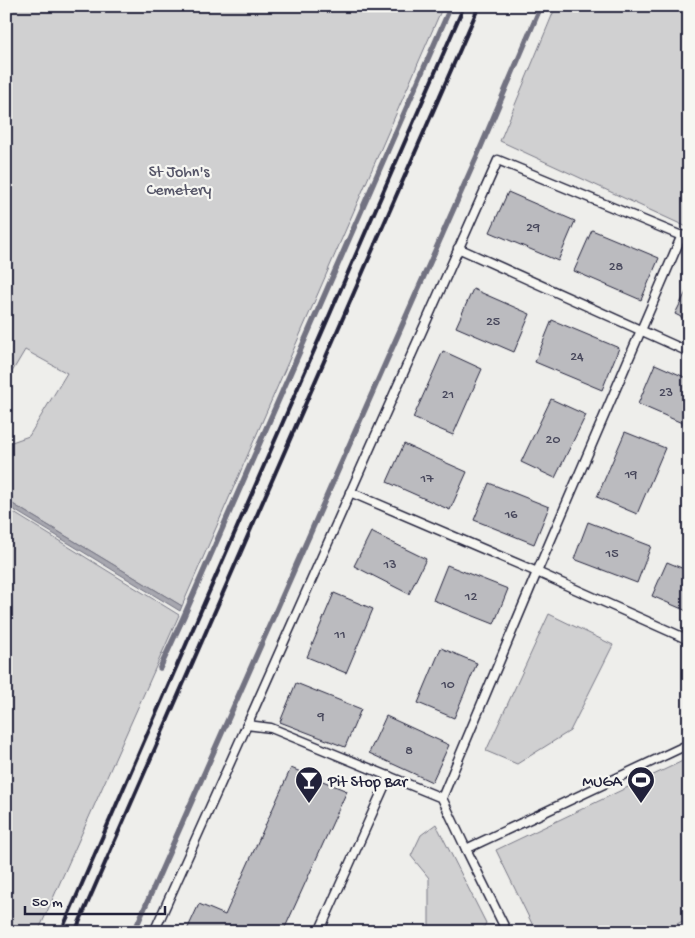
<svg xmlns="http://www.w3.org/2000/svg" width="695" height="938" font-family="'Gochi Hand',sans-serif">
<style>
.green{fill:#d0d0d1;stroke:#797986}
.water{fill:#a7a7af;stroke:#727281}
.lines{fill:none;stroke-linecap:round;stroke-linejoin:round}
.stream{stroke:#727281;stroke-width:5.5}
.building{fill:#bbbbbf;stroke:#22223b}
.lane-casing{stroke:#22223b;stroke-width:11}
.lane{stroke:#f6f6f2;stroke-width:8}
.rail{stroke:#22223b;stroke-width:4}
.labels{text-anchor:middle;stroke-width:4.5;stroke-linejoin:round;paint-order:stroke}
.number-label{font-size:14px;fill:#48485c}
.park-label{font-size:16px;fill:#565668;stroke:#f6f6f2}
.poi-label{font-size:16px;fill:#22223b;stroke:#f6f6f2;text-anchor:start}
</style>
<rect width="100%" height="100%" fill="#eeeeeb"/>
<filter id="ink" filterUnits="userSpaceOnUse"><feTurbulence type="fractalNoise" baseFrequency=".02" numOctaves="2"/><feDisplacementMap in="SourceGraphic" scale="10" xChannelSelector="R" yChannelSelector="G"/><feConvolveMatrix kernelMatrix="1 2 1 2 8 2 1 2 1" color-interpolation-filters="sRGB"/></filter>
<g filter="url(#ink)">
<!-- green -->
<g class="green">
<polygon points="6,6 443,6 182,606 6,500 6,444 29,436 67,373 25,350 6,382"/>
<polygon points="556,6 689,6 689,228 500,141"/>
<polygon points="6,508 179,615 38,932 6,932"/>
<polygon points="549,614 613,645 570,731 517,764 486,751"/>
<polygon points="689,758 689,918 661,932 536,932 496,850"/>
<polygon points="436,824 486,923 481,932 429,932 429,878 411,856 421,835"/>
</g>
<!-- water -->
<polygon class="water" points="6,500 182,606 180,611 6,505"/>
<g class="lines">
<!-- stream -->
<g class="stream">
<polyline points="160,668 184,616 451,6"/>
<polyline points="134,932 477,156 541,6"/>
</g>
</g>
<!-- building -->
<g class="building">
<polygon points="508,192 575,221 558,261 490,232"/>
<polygon points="592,230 659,258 641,300 574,271"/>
<polygon points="689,286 689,321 675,314"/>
<polygon points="473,289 530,314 514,352 456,327"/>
<polygon points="552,320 619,348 602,390 535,362"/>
<polygon points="443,351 482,369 453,435 413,418"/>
<polygon points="655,364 689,379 689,426 638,404"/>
<polygon points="551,399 586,415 555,478 521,462"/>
<polygon points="625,432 665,448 637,514 597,497"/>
<polygon points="404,444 467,472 450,510 387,482"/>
<polygon points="489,483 549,507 534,544 474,520"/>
<polygon points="588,522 651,546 637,583 574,559"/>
<polygon points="371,532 426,559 409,594 354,566"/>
<polygon points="667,562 689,571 689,612 652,596"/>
<polygon points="447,565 508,589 494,624 433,600"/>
<polygon points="334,593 373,609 346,673 307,657"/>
<polygon points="441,648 477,663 454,718 418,703"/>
<polygon points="296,683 361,709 345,747 280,722"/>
<polygon points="386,716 449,745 432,782 369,753"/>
<polygon points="291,768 347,791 283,932 186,932 199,904 225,915"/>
</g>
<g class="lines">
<!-- lane casing -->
<g class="lane-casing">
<g id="lane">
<polyline points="458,248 689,352"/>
<polyline points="350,492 537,572 689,640"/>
<polyline points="247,725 498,160 689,239"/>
<polyline points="442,798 537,572 682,235"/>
<polyline points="154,932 247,725 271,728 442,798 466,849"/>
<polyline points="319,932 389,776"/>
<polyline points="507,932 466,849 689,744"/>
</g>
</g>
<!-- lane -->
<use href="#lane" class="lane"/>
<!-- rail -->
<g class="rail">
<polyline points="61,932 464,6"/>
<polyline points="75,932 479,6"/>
</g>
</g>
</g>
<!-- icons -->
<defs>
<g id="bar-pin" transform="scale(1.4375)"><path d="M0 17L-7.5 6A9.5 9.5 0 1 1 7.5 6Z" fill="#22223b" stroke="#f6f6f2"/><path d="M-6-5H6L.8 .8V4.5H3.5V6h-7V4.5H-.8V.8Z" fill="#fff"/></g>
<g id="stadium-pin" transform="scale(1.4375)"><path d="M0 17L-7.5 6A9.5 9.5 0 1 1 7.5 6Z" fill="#22223b" stroke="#f6f6f2"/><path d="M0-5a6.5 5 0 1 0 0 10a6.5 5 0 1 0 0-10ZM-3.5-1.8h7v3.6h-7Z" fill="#fff"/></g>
</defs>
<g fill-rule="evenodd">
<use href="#bar-pin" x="309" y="780"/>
<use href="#stadium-pin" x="641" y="780"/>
</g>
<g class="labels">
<!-- number labels -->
<g class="number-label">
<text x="533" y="231">29</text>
<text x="616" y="270">28</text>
<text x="493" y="325">25</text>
<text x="577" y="360">24</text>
<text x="666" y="396">23</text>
<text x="448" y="398">21</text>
<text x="553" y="443">20</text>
<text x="631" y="478">19</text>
<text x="427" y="482">17</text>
<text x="511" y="518">16</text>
<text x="612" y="557">15</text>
<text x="390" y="568">13</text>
<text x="471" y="600">12</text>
<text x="340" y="638">11</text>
<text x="448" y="688">10</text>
<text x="321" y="720">9</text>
<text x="409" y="754">8</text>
</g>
<!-- park labels -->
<g class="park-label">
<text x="179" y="176">St John's<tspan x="179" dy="18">Cemetery</tspan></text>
</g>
<!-- poi labels -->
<g class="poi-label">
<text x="328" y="786">Pit Stop Bar</text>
<text x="622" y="786" text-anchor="end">MUGA</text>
</g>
</g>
<!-- margin -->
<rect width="695" height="938" fill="none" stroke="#f6f6f2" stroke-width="25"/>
<rect x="12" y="12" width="670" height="913" fill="none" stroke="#22223b" stroke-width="2" filter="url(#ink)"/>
<!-- scale -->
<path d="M25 906v8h140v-8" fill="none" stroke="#22223b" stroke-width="2.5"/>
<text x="32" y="906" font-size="15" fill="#22223b" stroke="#f6f6f2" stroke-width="4" paint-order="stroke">50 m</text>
</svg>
